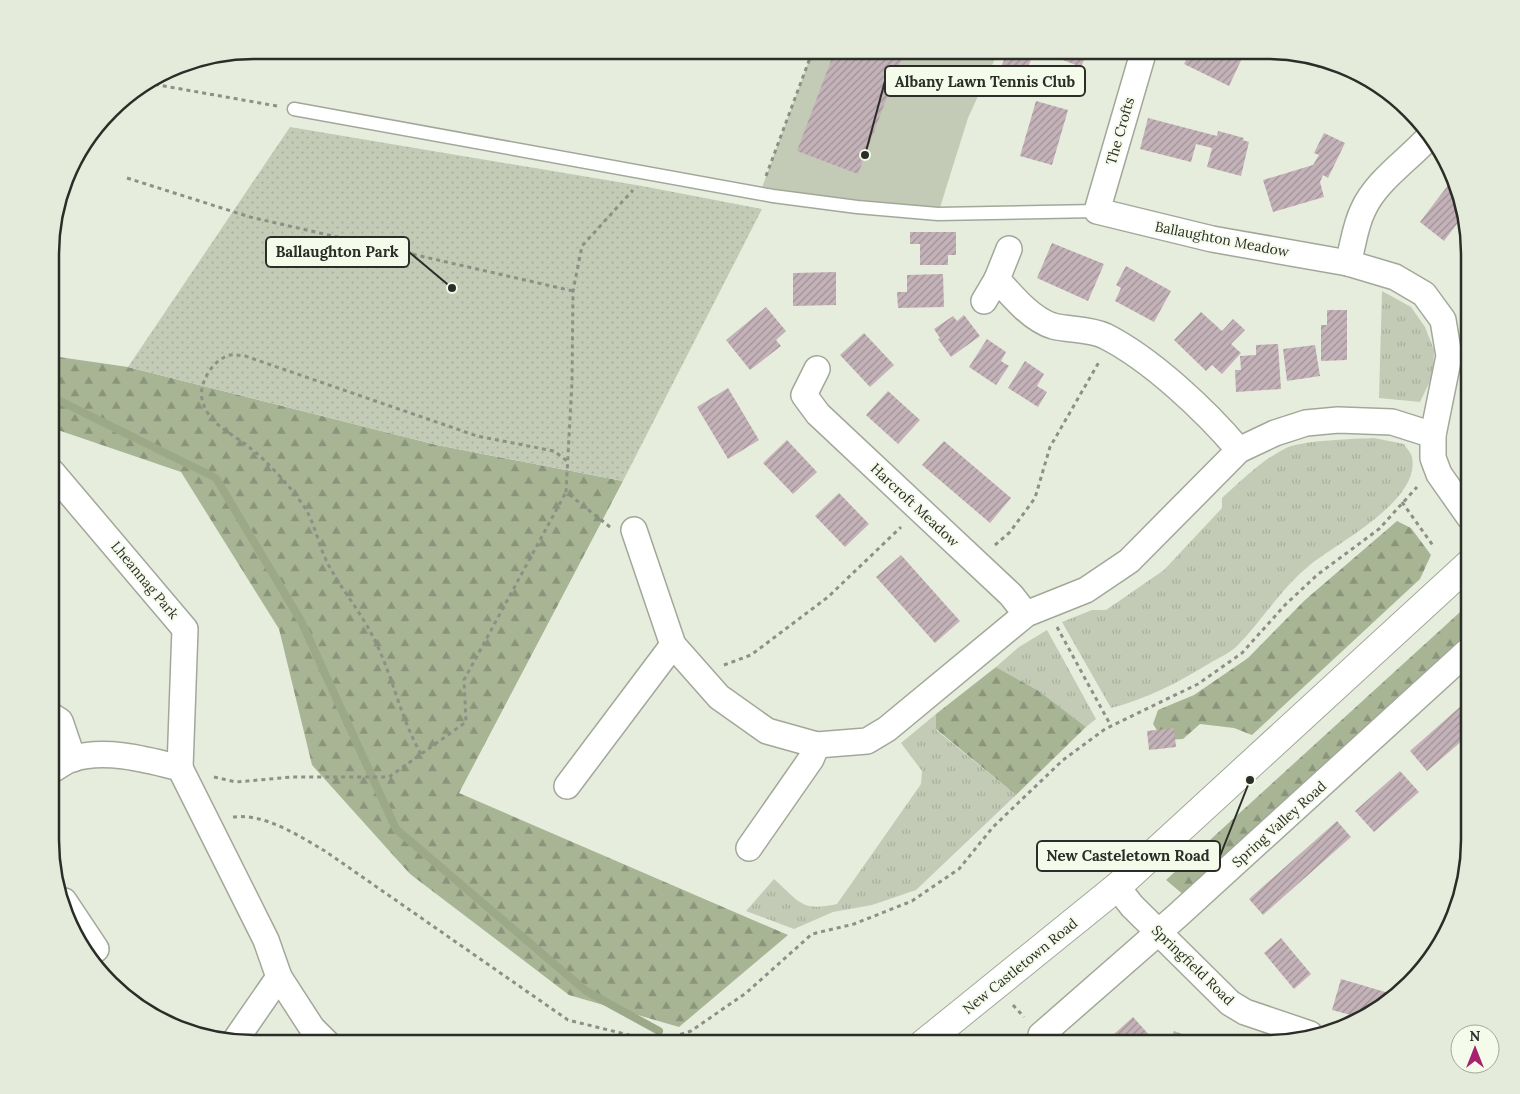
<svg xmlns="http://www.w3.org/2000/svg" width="1520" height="1094" font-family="Lora,serif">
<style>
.grass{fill:url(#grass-tufts)}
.forest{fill:url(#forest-firs)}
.park{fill:url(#park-dots)}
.pitch{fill:#c3cbb6}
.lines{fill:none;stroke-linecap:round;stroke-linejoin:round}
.stream{stroke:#9ca989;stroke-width:8}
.building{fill:url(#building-hatch)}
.service-casing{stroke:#a2a899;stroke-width:15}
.minor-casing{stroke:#a2a899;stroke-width:28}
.trunk-casing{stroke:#a2a899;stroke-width:30}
.path{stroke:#8c9085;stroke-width:3;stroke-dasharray:4 4;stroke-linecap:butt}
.service{stroke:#fff;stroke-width:12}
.minor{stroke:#fff;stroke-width:25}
.trunk{stroke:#fff;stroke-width:28}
.labels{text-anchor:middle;stroke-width:4;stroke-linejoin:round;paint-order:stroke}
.street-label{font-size:14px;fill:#2b2d27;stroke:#f4fbeb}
.rim{fill:none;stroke:#2b2d27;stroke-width:2.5}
.leader{fill:none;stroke:#2b2d27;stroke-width:2}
.callout-dot{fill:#2b2d27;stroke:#f4fbeb;stroke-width:2}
.callout{fill:#f4fbeb;stroke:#2b2d27;stroke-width:2}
.callout-label{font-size:15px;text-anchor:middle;font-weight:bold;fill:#2b2d27}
</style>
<defs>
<pattern id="grass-tufts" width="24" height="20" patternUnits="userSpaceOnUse" patternTransform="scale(1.25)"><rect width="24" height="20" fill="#c3cbb6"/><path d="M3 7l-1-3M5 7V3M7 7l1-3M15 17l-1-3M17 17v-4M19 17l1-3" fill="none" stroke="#a8af9c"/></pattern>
<pattern id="forest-firs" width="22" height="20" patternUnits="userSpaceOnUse" patternTransform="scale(1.25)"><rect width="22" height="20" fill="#a8b595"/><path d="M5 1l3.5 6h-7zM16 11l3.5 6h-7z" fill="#89947a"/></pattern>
<pattern id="park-dots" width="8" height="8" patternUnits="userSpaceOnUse" patternTransform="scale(1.25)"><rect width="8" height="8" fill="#c3cbb6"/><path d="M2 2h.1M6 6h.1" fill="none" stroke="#a8af9c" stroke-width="1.8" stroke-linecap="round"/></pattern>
<pattern id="building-hatch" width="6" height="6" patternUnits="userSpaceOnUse" patternTransform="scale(1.25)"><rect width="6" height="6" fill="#c4b2b9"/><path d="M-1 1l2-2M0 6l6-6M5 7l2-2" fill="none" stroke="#9f9196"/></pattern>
</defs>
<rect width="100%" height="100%" fill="#e7eddd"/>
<!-- grass -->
<g class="grass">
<polygon points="1382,291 1411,307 1425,327 1434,350 1433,375 1420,402 1379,398"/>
<path d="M1374 438 1404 444C1406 448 1411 452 1412 457 1421 501 1338 542 1310 565 1281 588 1262 621 1236 647 1229 653 1219 658 1210 663 1179 682 1147 699 1111 708L1062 622 1092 610H1106L1164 570 1222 508V498C1242 480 1262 460 1286 448 1304 440 1353 439 1374 438Z"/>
<polygon points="1047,630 1096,719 1086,727 1039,691 996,667 1019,647"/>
<path d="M936 714V730L1016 795 916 890 872 905 833 912 794 929 746 911 774 879C800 902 801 912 837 904L921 784 922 771 901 743Z"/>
</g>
<!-- forest -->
<g class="forest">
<polygon points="1470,306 1470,418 1460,418 1465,314"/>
<polygon points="52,356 128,367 437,445 623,481 459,793 788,935 679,1027 569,995 410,874 312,765 279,629 181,472 52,428"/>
<polygon points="1397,521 1411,528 1431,555 1420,579 1252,735 1234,728 1200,724 1183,739 1163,740 1153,724 1158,710 1194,695 1248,658 1305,600"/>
<polygon points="1470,603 1470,636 1185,896 1166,880"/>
<polygon points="996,667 1039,691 1086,727 1016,795 936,729 936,714"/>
</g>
<!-- park -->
<polygon class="park" points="290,127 642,186 762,209 623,481 437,445 128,367"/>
<!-- pitch -->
<polygon class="pitch" points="813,50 999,50 968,118 938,214 760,193"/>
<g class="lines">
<!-- stream -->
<polyline class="stream" points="52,397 216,478 301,621 396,829 586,991 659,1031"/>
</g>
<!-- building -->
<g class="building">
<polygon points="835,50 905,50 858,174 797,151"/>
<polygon points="1008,50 1035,50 1018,91 995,82"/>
<polygon points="1052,50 1088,50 1081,67 1050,55"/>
<polygon points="1191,50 1246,50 1229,86 1184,64"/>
<polygon points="1317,59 1342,65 1342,69 1317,68"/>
<polygon points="1355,72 1368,80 1374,83 1355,82"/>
<polygon points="1036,101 1068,110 1052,165 1020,156"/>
<polygon points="1148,118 1217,136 1218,131 1244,138 1243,140 1249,142 1241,176 1207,167 1212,148 1196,144 1191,162 1140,149"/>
<polygon points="1324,133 1345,143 1328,178 1323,175 1320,182 1324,197 1273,212 1263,180 1313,165 1319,155 1314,153"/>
<polygon points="1452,180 1463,216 1444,241 1420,222"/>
<polygon points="910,232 956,232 956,255 948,255 948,265 920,265 920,244 910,244"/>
<polygon points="1052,243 1104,264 1088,301 1037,278"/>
<polygon points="1126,266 1171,291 1154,322 1115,301 1121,288 1116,285"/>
<polygon points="836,272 836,305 793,306 793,273"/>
<polygon points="943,274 944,307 898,308 897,292 907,292 907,275"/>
<polygon points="766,307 786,331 776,340 781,346 750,370 726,340"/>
<polygon points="1327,310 1347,310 1347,360 1321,361 1321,325 1327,325"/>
<polygon points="1201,312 1222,331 1233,319 1245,330 1231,344 1241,353 1222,374 1212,365 1206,371 1174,340"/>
<polygon points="964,315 980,336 951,357 938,339 940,338 934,329 953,316 957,321"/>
<polygon points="864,333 894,365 870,387 840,355"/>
<polygon points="987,339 1006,352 1001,361 1009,366 996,385 969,367"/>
<polygon points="1278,344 1281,389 1236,392 1235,370 1241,370 1240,356 1256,355 1256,345"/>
<polygon points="1315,345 1320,376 1287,381 1283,349"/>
<polygon points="1025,361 1044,374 1037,386 1047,392 1038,407 1008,388"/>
<polygon points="1468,364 1470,364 1470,388 1465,387"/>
<polygon points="728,388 759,440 728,459 697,407"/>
<polygon points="888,391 920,420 898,444 866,415"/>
<polygon points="787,440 817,472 793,494 763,463"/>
<polygon points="944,441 1011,498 990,523 922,465"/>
<polygon points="839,493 869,524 845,547 815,516"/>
<polygon points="901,555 960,621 935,643 876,577"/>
<polygon points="1470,698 1470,734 1427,771 1410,751"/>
<polygon points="1174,728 1176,747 1149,750 1147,731"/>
<polygon points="1400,771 1419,792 1374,832 1355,811"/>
<polygon points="1337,821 1351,837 1263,915 1249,899"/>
<polygon points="1281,938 1311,974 1294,989 1264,953"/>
<polygon points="1435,951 1428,964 1414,976 1411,973"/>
<polygon points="1341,979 1392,994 1362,1018 1332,1010"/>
<polygon points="1133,1017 1152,1038 1146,1044 1103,1044"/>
<polygon points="1174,1031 1209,1044 1169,1044"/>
</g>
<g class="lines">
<!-- service casing -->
<g class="service-casing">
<polyline id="service" points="294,109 773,196 857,207 938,214 1097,211"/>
</g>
<!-- minor casing -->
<g class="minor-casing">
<g id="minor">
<polyline points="1144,50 1097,211 1212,239 1348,263 1395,277 1424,294 1443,320 1449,356 1433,435"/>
<path d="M1009 249 997 279C1011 295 1032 320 1053 326 1069 330 1090 329 1105 336 1151 359 1206 411 1239 450"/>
<path d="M1348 263C1353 246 1355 226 1363 210 1376 181 1407 161 1428 138"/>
<polyline points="984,301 997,279"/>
<polyline points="817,369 804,395 818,414 1011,595 1026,614"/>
<polyline points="52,472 185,629 180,768"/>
<polyline points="634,530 673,645 719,697 767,731 817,745 867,741 887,729 1026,614 1086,590 1129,561 1239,450 1275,433 1306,423 1338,420 1392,422 1433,435 1433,458 1439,474 1470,518"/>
<polyline points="52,716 60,721 73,759"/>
<path d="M52 770C58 767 65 761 72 759 105 748 148 760 180 768L266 940 279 977 234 1042"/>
<polyline points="567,786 673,645"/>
<polyline points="749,848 811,759 817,745"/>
<polyline points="1117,887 1132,906 1230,1003 1245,1012 1310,1034"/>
<polyline points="64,901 96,949 89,955"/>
<polyline points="279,977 312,1028 328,1044"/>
<polyline points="1041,1035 1177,916 1470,649"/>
</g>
</g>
<!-- trunk casing -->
<g class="trunk-casing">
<polyline id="trunk" points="923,1044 1117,887 1470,563"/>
</g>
<!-- path -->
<g class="path">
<polyline points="147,83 277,106"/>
<polyline points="766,176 813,50"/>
<polyline points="127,178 250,217 573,291"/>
<polyline points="1463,463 1470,460"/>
<polyline points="1402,502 1434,547"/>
<polyline points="610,527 566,492 572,382 573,291 582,246 633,190"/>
<polyline points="995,545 1010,532 1035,498 1050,447 1099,362"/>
<polyline points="1057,627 1111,726"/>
<polyline points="724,665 751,655 828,597 901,527"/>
<path d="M421 754C401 719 394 681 377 645 364 616 343 592 328 564 318 545 315 522 303 505 290 486 267 461 249 447 231 432 208 425 202 399 199 385 210 365 223 358 230 353 237 355 245 356L477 436 554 451 567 461"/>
<polyline points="214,777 236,782 292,777 389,777 466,722 464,680 566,492"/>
<path d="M233 817C265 813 299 836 325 851L568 1020 657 1042 691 1031 746 993 812 934 854 924 912 901 959 869 993 827 1063 760 1105 729 1198 684 1242 653 1285 605 1317 575 1379 529 1417 487"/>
<polyline points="1013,1005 1024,1017"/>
</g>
<!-- service -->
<use href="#service" class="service"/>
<!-- minor -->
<use href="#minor" class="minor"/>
<!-- trunk -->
<use href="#trunk" class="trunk"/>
</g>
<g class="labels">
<!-- street labels -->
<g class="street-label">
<text transform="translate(1120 131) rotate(-74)" y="5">The Crofts</text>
<text transform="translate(1222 239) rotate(11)" y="5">Ballaughton Meadow</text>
<text transform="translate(915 505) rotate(43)" y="5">Harcroft Meadow</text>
<text transform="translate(145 580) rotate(50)" y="5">Lheannag Park</text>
<text transform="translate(1279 824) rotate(-42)" y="5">Spring Valley Road</text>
<text transform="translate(1193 965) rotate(44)" y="5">Springfield Road</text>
<text transform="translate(1020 966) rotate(-39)" y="5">New Castletown Road</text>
</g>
</g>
<!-- crop -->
<path d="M0 0H1520V1094H0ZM254 59H1266A195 195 0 0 1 1461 254V840A195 195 0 0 1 1266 1035H254A195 195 0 0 1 59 840V254A195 195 0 0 1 254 59Z" fill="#e4ebdb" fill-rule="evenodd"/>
<path class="rim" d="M254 59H1266A195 195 0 0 1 1461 254V840A195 195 0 0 1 1266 1035H254A195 195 0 0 1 59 840V254A195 195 0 0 1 254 59Z"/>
<!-- callouts -->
<path class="leader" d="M865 155L885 81M452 288L409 252M1250 780L1220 856"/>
<g class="callout-dot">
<circle cx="865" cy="155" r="5"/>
<circle cx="452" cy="288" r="5"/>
<circle cx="1250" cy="780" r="5"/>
</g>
<g class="callout">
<rect x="885" y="66" width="200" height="30" rx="5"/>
<rect x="266" y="237" width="143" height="30" rx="5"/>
<rect x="1037" y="841" width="183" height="30" rx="5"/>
</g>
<g class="callout-label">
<text x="985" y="87">Albany Lawn Tennis Club</text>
<text x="337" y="257">Ballaughton Park</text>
<text x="1128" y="861">New Casteletown Road</text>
</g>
<!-- north arrow -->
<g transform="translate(1475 1049)"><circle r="24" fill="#f4fbeb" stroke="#a4a99d"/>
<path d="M0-4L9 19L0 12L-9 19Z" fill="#a7226c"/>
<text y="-8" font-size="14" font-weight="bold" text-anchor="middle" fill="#2b2d27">N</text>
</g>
</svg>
